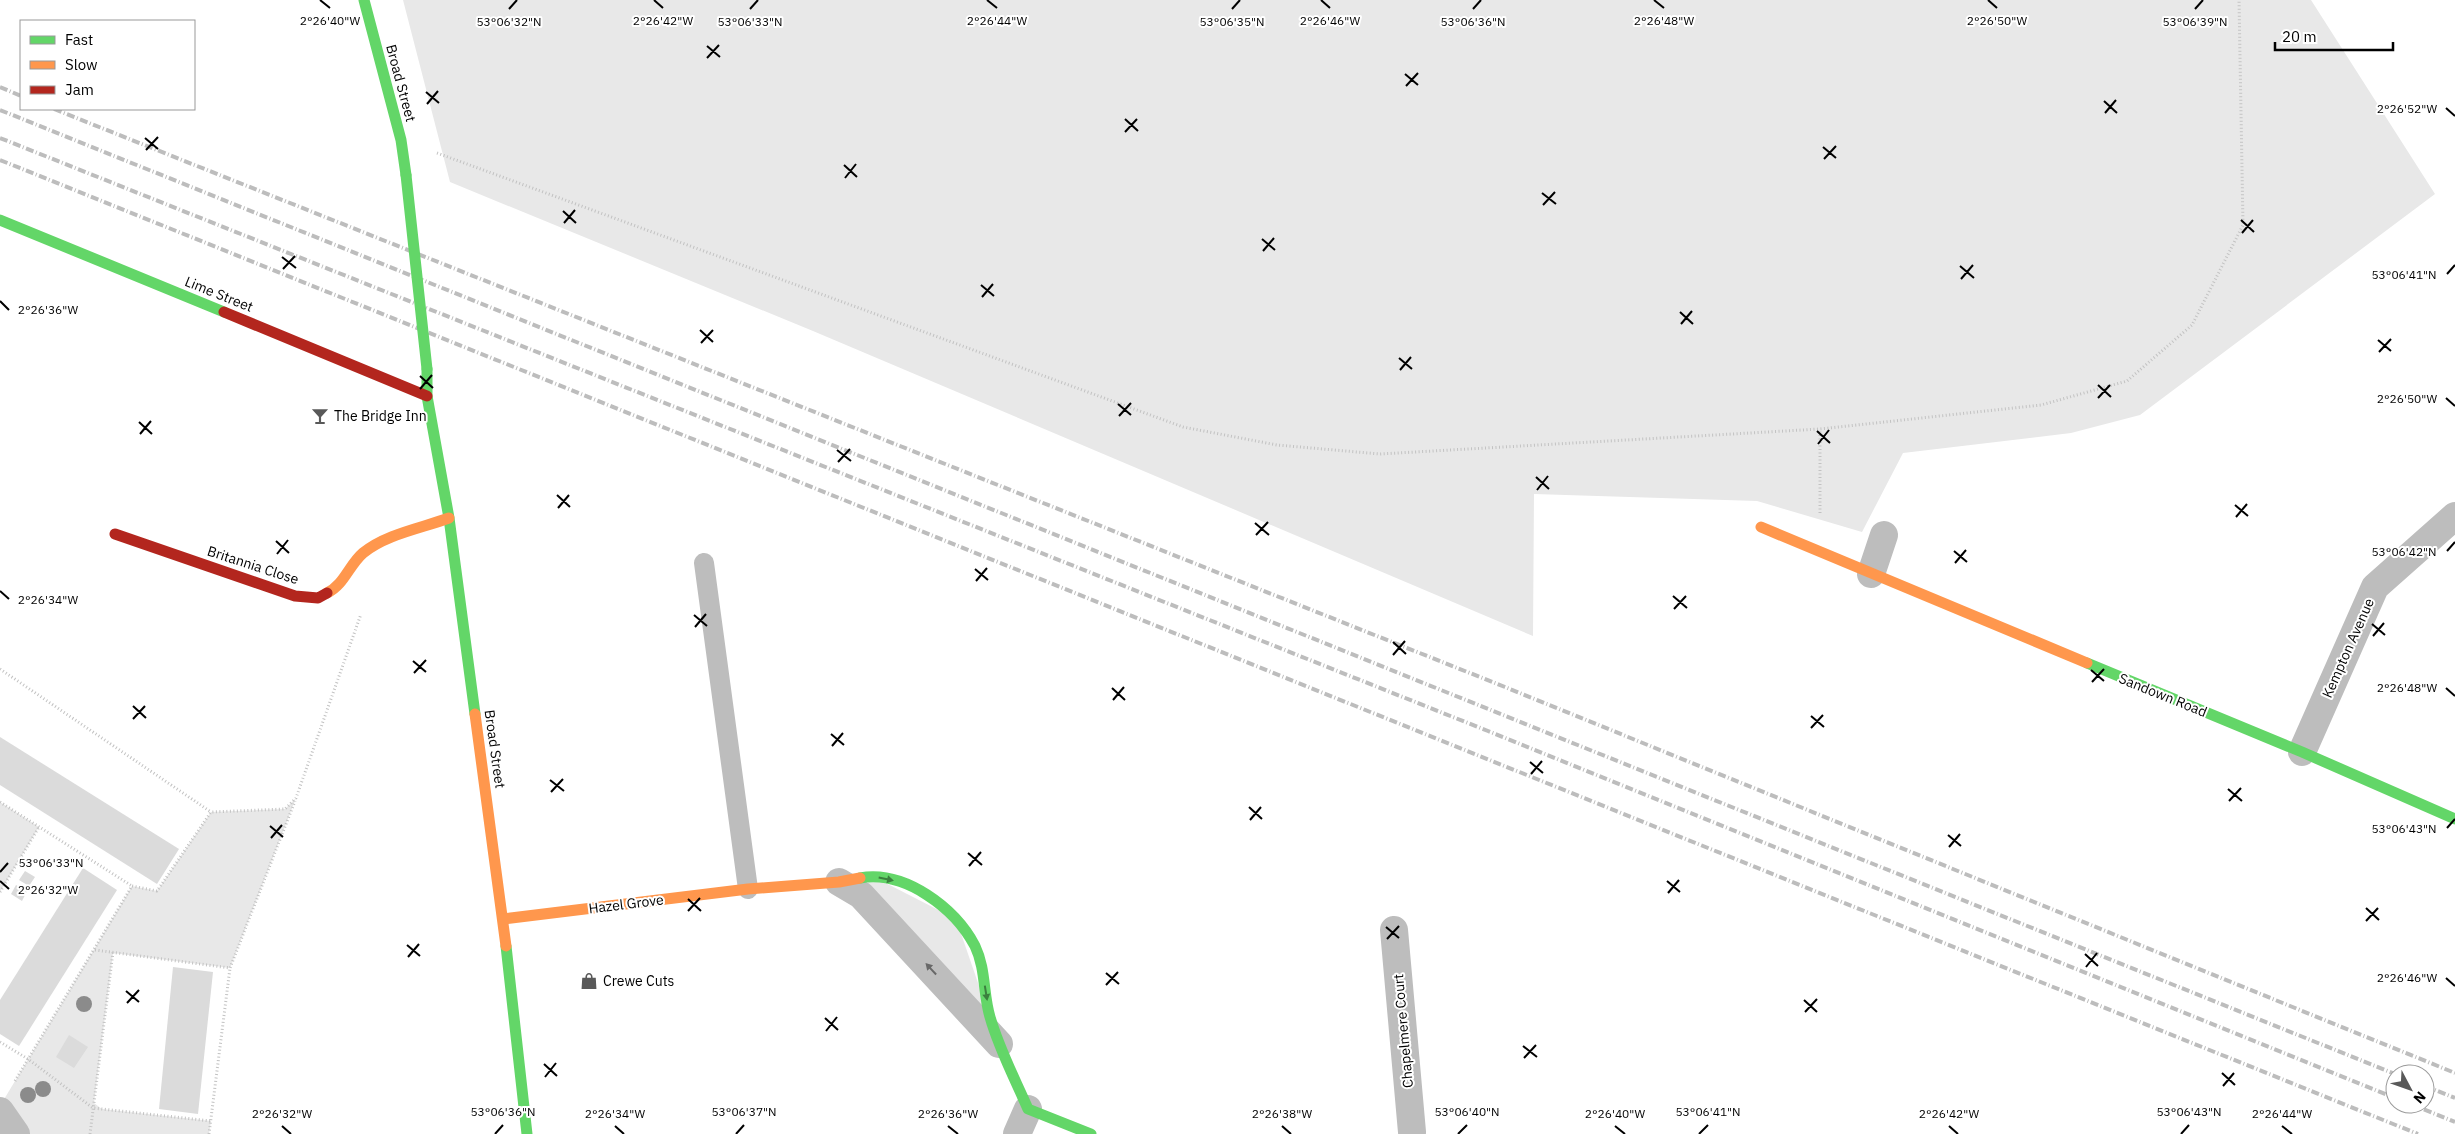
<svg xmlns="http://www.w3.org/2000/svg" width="2455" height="1134" font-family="'IBM Plex Sans',sans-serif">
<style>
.green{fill:#e8e8e8}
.building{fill:#dbdbdb}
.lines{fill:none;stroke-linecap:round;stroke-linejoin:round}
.path{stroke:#c2c2c2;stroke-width:3;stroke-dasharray:1 2.5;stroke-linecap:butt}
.lane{stroke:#bdbdbd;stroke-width:20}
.street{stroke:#bdbdbd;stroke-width:28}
.fast{stroke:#63d668;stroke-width:11}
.slow{stroke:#ff974d;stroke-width:11}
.jam{stroke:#b3261e;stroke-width:11}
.rail{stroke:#bdbdbd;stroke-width:4;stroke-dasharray:8 2.5 1 2.5;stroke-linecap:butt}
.fast-bridge{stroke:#63d668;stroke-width:11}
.tree{fill:#8b8b8b}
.oneway{fill:#3b803e}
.oneway2{fill:#686868}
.ticks{fill:none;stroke:#000;stroke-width:2}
.labels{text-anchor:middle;stroke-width:4;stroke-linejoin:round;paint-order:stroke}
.street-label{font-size:14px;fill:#000;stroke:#fff}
.poi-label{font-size:14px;fill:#000;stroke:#fff;text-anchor:start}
.ticks-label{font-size:12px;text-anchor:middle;fill:#000;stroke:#fff;stroke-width:4;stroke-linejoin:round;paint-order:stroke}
</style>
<rect width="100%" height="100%" fill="#fff"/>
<!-- green -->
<g class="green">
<polygon points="403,0 2311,0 2435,194 2140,415 2071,433 1903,453 1862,532 1757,501 1534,494 1533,636 813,331 450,182"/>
<polygon points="296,798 230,968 113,953 94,1103 102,1109 211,1121 209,1134 0,1134 0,1106 132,886 157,891 211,812 285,809"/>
<polygon points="0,802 39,827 0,892"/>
<polygon points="872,876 956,919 989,1015 861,895"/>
</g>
<!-- building -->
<g class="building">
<polygon points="0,737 179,849 157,884 0,785"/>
<polygon points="83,868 117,890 19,1046 0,1034 0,1000"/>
<polygon points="25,871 35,877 29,886 19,880"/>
<polygon points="16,885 27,891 22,901 11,894"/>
<polygon points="173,967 213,972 198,1114 159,1109"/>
<polygon points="69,1035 88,1047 74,1068 56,1057"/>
</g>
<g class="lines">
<!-- path -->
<g class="path">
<polyline points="437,153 1183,427 1277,445 1380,454 1820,429 2041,405 2127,381 2192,325 2243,225 2239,0"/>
<polyline points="1820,513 1820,429"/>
<polyline points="0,669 211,812"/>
<polyline points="0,802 132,886"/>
<polyline points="0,892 39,827"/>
<polyline points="95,950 230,968 295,801"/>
<polyline points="0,1042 28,1059 93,1108 211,1121"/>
<polyline points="15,1081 132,886 157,891 211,812 285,809 296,798 361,614"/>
<polyline points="90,1134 113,952"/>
<polyline points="209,1134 230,968"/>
</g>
<!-- lane -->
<polyline class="lane" points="704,563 748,889"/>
<!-- street -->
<g class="street">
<polyline points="1871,574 1884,535"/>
<polyline points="2302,752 2375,587 2455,516"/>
<polyline points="839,882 861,895 999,1044"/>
<polyline points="1394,930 1412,1132"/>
<polyline points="0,1111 16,1134"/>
<polyline points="1017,1134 1028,1109"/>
</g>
<!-- fast -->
<g class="fast">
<polyline points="364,0 401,140 406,175"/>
<polyline points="0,220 224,312"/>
<polyline points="427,369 427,396 449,518 475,714"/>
<polyline points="2087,663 2302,752 2455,819"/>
<path d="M860 878C905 870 955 908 975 946 986 969 983 994 990 1017 999 1049 1015 1079 1028 1109L1091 1134"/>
<polyline points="506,946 527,1134"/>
</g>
<!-- slow -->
<g class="slow">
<polyline points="1761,527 2087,663"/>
<path d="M327 593C344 585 349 565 363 553 386 534 422 528 449 518"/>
<polyline points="475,714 506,946"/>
<polyline points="503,919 748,889 839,882 860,878"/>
</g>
<!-- jam -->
<g class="jam">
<polyline points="224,312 427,396"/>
<polyline points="115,534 295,596 318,598 327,593"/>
</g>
<!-- rail -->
<g class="rail">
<polyline points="0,87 21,96"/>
<polyline points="54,109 1505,687 2455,1073"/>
<polyline points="0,110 2395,1074"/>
<polyline points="0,138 1488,731 2395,1098"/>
<polyline points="0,160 2418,1134"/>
<polyline points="2425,1086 2455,1098"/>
<polyline points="2411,1104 2455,1122"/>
</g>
<!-- fast-bridge -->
<polyline class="fast-bridge" points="406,175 427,369"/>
</g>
<!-- trees -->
<g class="tree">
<circle cx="84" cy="1004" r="8"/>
<circle cx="43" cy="1089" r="8"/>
<circle cx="28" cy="1095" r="8"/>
</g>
<!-- one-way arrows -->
<defs><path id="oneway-solid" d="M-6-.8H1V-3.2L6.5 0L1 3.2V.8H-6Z" transform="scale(1.25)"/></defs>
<g class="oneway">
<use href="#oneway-solid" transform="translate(886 879) rotate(12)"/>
<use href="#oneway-solid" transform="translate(986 993) rotate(81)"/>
</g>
<use class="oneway2" href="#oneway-solid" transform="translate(931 969) rotate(-133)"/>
<!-- ticks -->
<path class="ticks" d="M320 0 330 8M654 0 663 8M987 0 997 8M1321 0 1330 8M1654 0 1664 8M1988 0 1997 8M509 9 517 0M750 9 758 0M1232 9 1240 0M1473 9 1481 0M2195 9 2203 0M707 46 720 57M707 58 719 45M1405 74 1418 85M1406 86 1418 73M426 92 439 103M2104 101 2117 113M427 104 438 91M2446 108 2455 116M2105 113 2116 100M1125 119 1138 131M1125 132 1137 119M145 138 158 149M1823 147 1836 158M146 150 158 137M1824 159 1836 146M844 165 857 177M845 178 856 164M1542 193 1556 204M1543 205 1555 192M563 211 576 223M2241 220 2254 232M564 223 575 210M2242 233 2253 220M1262 239 1275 250M1263 251 1274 238M282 257 296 268M1960 266 1974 278M283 269 295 256M2447 274 2455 265M1961 279 1973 265M981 285 994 296M982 297 993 284M0 301 9 310M1680 312 1693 324M1681 324 1692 311M700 330 713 342M2378 340 2391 351M701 343 713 330M2379 352 2391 339M1399 358 1412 369M1400 370 1411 357M420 376 433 388M2098 385 2111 397M420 389 432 375M2098 398 2110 385M2446 398 2455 406M1118 404 1131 415M1119 416 1131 403M139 422 152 434M1817 431 1830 443M140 434 151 421M1818 444 1829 430M837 450 851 461M838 462 850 449M1536 477 1549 489M1537 490 1548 476M557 495 570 507M2235 505 2248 516M558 508 569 495M2236 517 2247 504M1255 523 1269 535M1256 535 1268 522M276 541 289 553M1954 551 1967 562M2447 551 2455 542M277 554 288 540M1955 563 1966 550M975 569 988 580M976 581 987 568M0 591 9 599M1673 596 1687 608M1674 609 1686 596M694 615 707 626M2372 624 2385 635M695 627 706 614M2373 636 2384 623M1393 642 1406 654M1393 655 1405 641M413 661 426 672M2091 670 2104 681M414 673 426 660M2092 682 2104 669M1112 688 1125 700M2446 688 2455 696M1113 700 1124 687M133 706 146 718M1811 716 1824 727M133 719 145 706M1811 728 1823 715M831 734 844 745M832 746 843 733M1530 762 1543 773M1531 774 1542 761M550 780 564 791M2228 789 2242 801M551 792 563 779M2229 801 2241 788M1249 807 1262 819M1250 820 1261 807M270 826 283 837M2447 828 2455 819M1948 835 1961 846M271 838 282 825M1949 847 1960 834M968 853 982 865M969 866 981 852M0 872 8 863M0 881 9 889M1667 881 1680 892M1668 893 1679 880M688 899 701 911M2366 908 2379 920M688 911 700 898M2366 921 2378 908M1386 927 1399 938M1387 939 1399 926M407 945 420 956M2085 954 2098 966M408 957 419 944M2086 967 2097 953M1106 973 1119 984M2446 978 2455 986M1106 985 1118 972M126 991 139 1002M1804 1000 1817 1012M127 1003 139 990M1805 1012 1817 999M825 1018 838 1030M826 1031 837 1017M1523 1046 1537 1057M1524 1058 1536 1045M544 1064 557 1076M2222 1073 2235 1085M545 1077 556 1063M2223 1086 2234 1073M282 1126 291 1134M615 1126 624 1134M948 1126 958 1134M1282 1126 1291 1134M1615 1126 1625 1134M1949 1126 1958 1134M2282 1126 2292 1134M495 1134 503 1125M736 1134 744 1125M1458 1134 1467 1125M1699 1134 1708 1125M2181 1134 2189 1125"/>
<!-- icons -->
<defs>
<g id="bar-bare" transform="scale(1.35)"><path d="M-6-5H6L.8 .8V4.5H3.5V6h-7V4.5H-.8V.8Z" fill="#595959" stroke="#fff" stroke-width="2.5" paint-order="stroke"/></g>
<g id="shop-bare" transform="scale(1.35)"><path d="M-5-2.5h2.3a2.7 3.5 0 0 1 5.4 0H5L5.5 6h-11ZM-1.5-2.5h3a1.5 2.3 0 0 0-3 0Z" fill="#595959" stroke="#fff" stroke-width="2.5" paint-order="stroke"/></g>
</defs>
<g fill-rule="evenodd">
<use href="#bar-bare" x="320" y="416"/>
<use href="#shop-bare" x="589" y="981"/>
</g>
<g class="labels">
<!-- street labels -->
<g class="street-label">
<text transform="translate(401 83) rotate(75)" y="5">Broad Street</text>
<text transform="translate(219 294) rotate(22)" y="5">Lime Street</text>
<text transform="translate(253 565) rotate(18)" y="5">Britannia Close</text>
<text transform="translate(2348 648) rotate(-66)" y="5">Kempton Avenue</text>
<text transform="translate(2163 695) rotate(22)" y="5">Sandown Road</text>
<text transform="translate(495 749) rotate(82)" y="5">Broad Street</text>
<text transform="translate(626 904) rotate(-7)" y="5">Hazel Grove</text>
<text transform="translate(1403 1031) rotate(-95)" y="5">Chapelmere Court</text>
</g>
<!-- poi labels -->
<g class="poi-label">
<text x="334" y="421">The Bridge Inn</text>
<text x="603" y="986">Crewe Cuts</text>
</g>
</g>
<g class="ticks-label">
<text x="330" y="25">2°26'40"W</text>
<text x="663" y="25">2°26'42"W</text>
<text x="997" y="25">2°26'44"W</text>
<text x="1330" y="25">2°26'46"W</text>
<text x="1664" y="25">2°26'48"W</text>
<text x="1997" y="25">2°26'50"W</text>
<text x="509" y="26">53°06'32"N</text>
<text x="750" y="26">53°06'33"N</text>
<text x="1232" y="26">53°06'35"N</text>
<text x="1473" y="26">53°06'36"N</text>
<text x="2195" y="26">53°06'39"N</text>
<text x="2407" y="113">2°26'52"W</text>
<text x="2404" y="279">53°06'41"N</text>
<text x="48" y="314">2°26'36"W</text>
<text x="2407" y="403">2°26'50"W</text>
<text x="2404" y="556">53°06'42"N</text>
<text x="48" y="604">2°26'34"W</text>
<text x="2407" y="692">2°26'48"W</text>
<text x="2404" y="833">53°06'43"N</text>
<text x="51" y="867">53°06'33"N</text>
<text x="48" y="894">2°26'32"W</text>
<text x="2407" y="982">2°26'46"W</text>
<text x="503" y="1116">53°06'36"N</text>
<text x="744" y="1116">53°06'37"N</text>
<text x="1467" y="1116">53°06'40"N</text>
<text x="1708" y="1116">53°06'41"N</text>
<text x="2189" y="1116">53°06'43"N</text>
<text x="282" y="1118">2°26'32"W</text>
<text x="615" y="1118">2°26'34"W</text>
<text x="948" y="1118">2°26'36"W</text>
<text x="1282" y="1118">2°26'38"W</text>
<text x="1615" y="1118">2°26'40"W</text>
<text x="1949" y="1118">2°26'42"W</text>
<text x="2282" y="1118">2°26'44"W</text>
</g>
<!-- legend -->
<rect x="20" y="20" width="175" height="90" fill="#ffffff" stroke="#999999"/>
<rect x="30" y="36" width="25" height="8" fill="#63d668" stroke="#999999"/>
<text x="65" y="45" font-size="15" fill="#000000">Fast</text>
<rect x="30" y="61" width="25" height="8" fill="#ff974d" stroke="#999999"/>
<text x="65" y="70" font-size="15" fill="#000000">Slow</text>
<rect x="30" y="86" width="25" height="8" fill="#b3261e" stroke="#999999"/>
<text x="65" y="95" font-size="15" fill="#000000">Jam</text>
<!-- north arrow -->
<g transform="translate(2410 1089) rotate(131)"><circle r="24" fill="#ffffff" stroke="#999999"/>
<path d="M0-4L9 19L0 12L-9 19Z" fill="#595959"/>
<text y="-8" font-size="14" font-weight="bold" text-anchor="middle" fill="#000000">N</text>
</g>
<!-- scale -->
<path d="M2275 42v8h118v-8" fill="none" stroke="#000000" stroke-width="2.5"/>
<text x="2282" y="42" font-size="15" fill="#000000" stroke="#ffffff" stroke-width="4" paint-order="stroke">20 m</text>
</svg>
